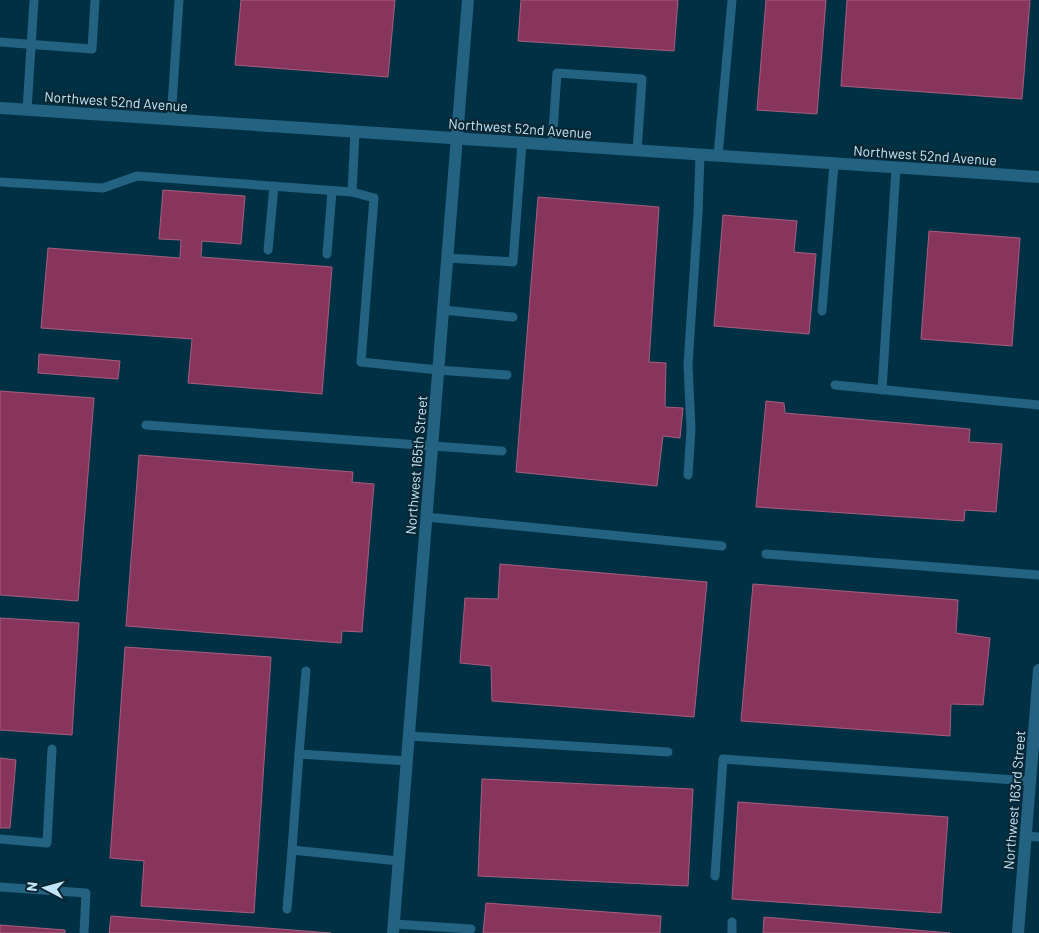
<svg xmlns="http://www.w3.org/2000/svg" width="1039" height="933" viewBox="0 0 1039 933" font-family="Barlow,sans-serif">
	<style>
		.building { fill: #88355d; stroke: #a65f7e }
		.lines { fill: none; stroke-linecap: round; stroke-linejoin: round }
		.service { stroke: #236280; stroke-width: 9 }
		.tertiary { stroke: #236280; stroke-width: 12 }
		.labels { text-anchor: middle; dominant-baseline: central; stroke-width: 4; stroke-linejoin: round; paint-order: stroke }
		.street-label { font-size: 14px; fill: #c0e6fc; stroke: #0b2531 }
	</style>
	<rect width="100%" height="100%" fill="#003044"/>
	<g class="building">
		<polygon points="241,0 395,0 388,77 235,65"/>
		<polygon points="521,0 678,0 674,51 518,41"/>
		<polygon points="766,0 826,0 817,114 757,110"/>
		<polygon points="847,0 1030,0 1022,99 841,86"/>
		<polygon points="163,190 245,196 241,244 202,241 201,257 332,267 322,394 188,383 192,339 41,328 48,248 180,258 181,240 159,239"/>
		<polygon points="538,197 659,207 649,362 666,363 665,407 683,408 680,438 663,436 657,486 516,472"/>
		<polygon points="723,215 797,221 794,252 816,254 809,334 714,326"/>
		<polygon points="929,231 1020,238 1012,346 921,339"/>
		<polygon points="39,354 120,361 118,379 38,373"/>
		<polygon points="0,391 94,398 78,601 0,595"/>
		<polygon points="766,401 784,403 785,413 970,429 969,442 1002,444 996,512 965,510 964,521 756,507"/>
		<polygon points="139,455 353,472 352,482 374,484 362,632 342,631 341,643 126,626"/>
		<polygon points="500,564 707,582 694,717 492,701 491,666 460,663 465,598 498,599"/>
		<polygon points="753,584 958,600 956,633 990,638 983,705 951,704 950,736 741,721"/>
		<polygon points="0,618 79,623 72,735 0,730"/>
		<polygon points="125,647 271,657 254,913 141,906 144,861 110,858"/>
		<polygon points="0,758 16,760 10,828 0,828"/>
		<polygon points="482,779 693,789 688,886 478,876"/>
		<polygon points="738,802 948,817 941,913 732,899"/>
		<polygon points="486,903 661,916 660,933 483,933"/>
		<polygon points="111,916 331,933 109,933"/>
		<polygon points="764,917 950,933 763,933"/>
		<polygon points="0,925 65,930 65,933 0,933"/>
	</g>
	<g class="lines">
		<g class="service">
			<polyline points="0,42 92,49 95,0"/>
			<polyline points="27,110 34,0"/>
			<polyline points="171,120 179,0"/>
			<polyline points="552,145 557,73 642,79 637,151"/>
			<polyline points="718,156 732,0"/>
			<polyline points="0,182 103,188 137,176 352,192 355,132"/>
			<polyline points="352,192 374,198 361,362 438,370 507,375"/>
			<polyline points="268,250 274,186"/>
			<polyline points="327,254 332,191"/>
			<polyline points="447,258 513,262 522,143"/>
			<polyline points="443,310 513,317"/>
			<polyline points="822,311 834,164"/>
			<polyline points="835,385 1039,405"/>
			<polyline points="882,390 896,168"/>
			<polyline points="146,425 502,451"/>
			<polyline points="688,475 691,429 688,365 698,213 700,155"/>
			<polyline points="426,517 722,546"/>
			<polyline points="766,554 1039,575"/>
			<polyline points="409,736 668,752"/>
			<polyline points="299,754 306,671"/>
			<polyline points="1026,836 1039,837"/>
			<polyline points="0,839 47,843 52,749"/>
			<polyline points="399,861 292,850 299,754 407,761"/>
			<polyline points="715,876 723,759 1030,781"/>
			<polyline points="0,887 86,893 84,933"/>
			<polyline points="287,909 292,850"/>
			<polyline points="394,924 471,929"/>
			<polyline points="732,933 732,922"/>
		</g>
		<g class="tertiary">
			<polyline points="0,108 1039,177"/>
			<polyline points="393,933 468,0"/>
			<polyline points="1018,933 1039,670"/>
		</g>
	</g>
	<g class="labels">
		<g class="street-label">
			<text transform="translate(116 101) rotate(4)">Northwest 52nd Avenue</text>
			<text transform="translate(520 128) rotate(4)">Northwest 52nd Avenue</text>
			<text transform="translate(925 155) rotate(4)">Northwest 52nd Avenue</text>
			<text transform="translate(416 465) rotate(-85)">Northwest 165th Street</text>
			<text transform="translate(1014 800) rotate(-85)">Northwest 163rd Street</text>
		</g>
	</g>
	<g transform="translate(45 888) rotate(276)" stroke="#0b2531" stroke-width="4" paint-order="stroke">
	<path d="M0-4L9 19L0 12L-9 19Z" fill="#c0e6fc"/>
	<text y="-8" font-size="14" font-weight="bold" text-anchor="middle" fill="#c0e6fc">N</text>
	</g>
</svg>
